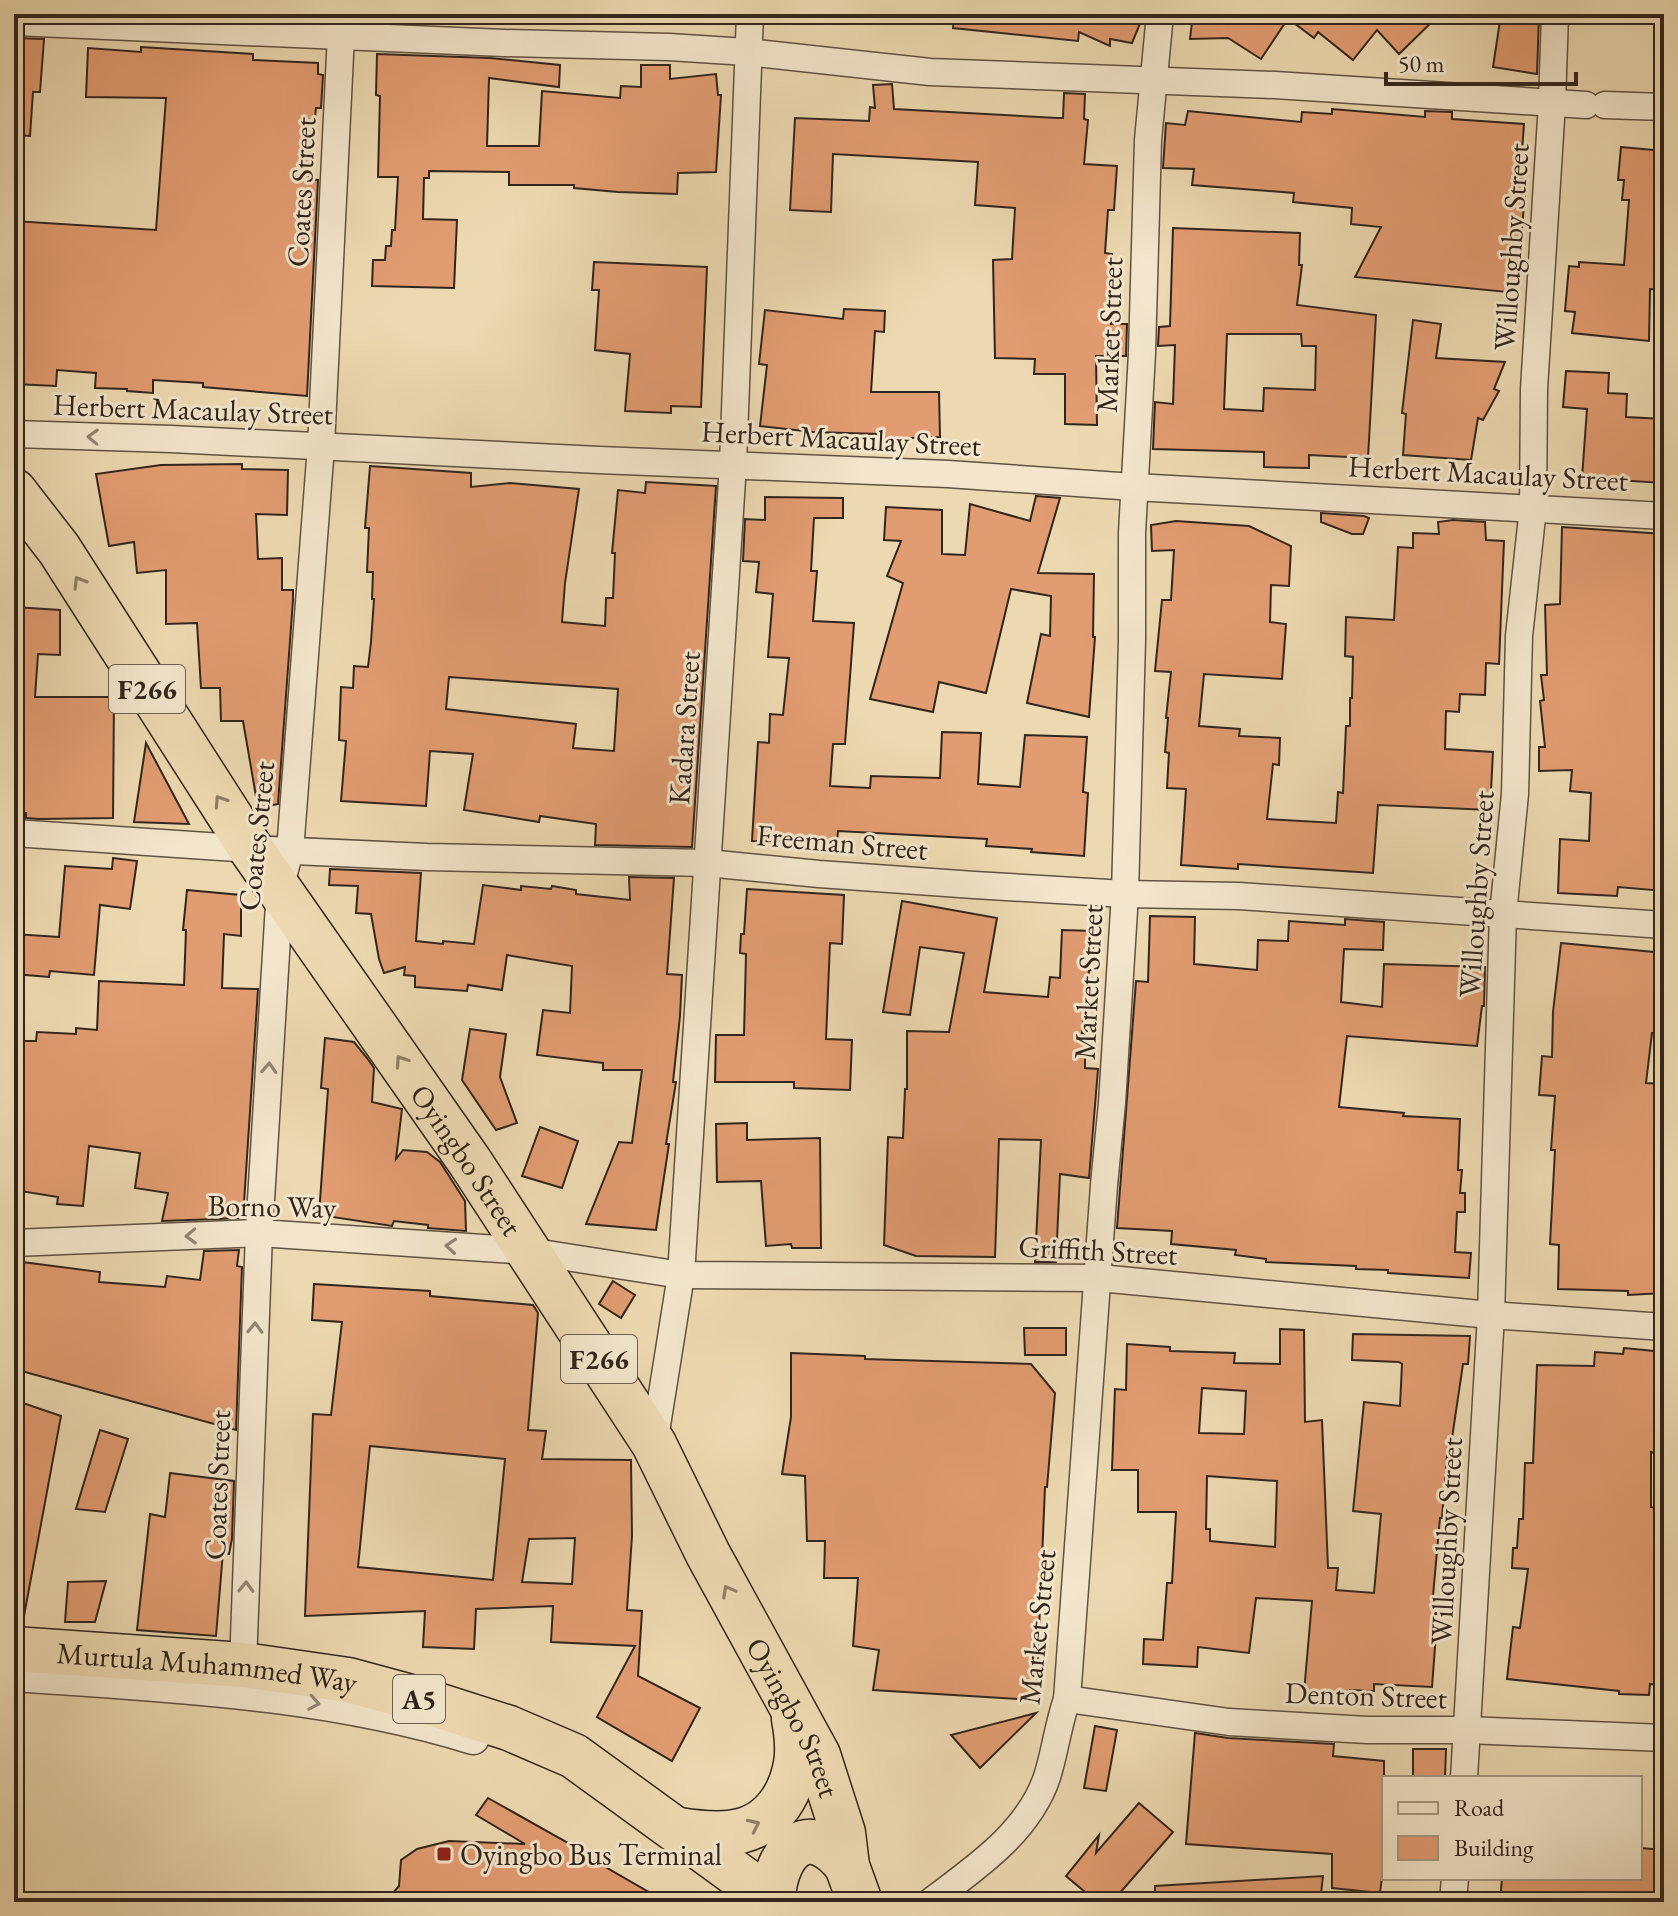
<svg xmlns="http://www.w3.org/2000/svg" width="1678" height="1916" viewBox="0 0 1678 1916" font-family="'EB Garamond',serif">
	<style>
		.building { fill: #e29c71; stroke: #32251d; stroke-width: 2; fill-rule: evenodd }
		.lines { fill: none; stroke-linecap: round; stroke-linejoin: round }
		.minor-casing { stroke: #615242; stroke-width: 29 }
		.tertiary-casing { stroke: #615242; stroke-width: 35 }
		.trunk-casing { stroke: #32251d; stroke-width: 47 }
		.minor { stroke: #f3e6cc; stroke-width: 26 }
		.tertiary { stroke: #f3e6cc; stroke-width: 32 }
		.trunk { stroke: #edd9b1; stroke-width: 44 }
		.oneway { stroke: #928674 }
		.oneway2 { stroke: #907f67 }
		.poi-dot { fill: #8f2418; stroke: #f3e6cc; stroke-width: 3 }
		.labels { text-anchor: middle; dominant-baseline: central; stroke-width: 6; stroke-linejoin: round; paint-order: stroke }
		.shield { fill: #f3e6cc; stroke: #6c5f52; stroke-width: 2 }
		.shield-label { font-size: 28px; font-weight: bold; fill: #32251d }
		.street-label { font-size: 30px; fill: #32251d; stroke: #f3e6cc }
		.poi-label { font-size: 30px; fill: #32251d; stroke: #f3e6cc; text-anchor: start }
	</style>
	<rect width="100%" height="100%" fill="#edd9b1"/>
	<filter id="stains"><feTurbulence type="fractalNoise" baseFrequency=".0025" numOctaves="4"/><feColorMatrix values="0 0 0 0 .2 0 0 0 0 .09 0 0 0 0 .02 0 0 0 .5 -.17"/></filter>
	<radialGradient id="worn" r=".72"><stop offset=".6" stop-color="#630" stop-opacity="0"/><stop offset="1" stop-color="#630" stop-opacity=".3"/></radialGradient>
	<g class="building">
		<polygon points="954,14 1144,14 1132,43 1110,39 1110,46 1079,32 1078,41 953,28"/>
		<polygon points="1193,14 1272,14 1285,23 1261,59 1228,38 1190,39"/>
		<polygon points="1282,14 1440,14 1399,54 1377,30 1353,60 1318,32 1314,38"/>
		<polygon points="1501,14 1539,14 1537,74 1493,67"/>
		<polygon points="14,38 44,39 40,92 33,92 30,136 14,135"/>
		<polygon points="141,47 253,54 253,60 318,63 318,74 323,75 321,108 316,108 309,179 318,180 307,396 203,387 203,383 153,380 153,393 127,391 127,389 95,388 96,373 57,370 56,386 14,384 14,221 156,230 166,98 86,97 88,48 141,52"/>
		<polygon points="377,54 490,58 560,65 559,87 489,78 487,146 539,146 542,91 620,98 621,86 641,87 641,65 670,65 670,79 716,74 718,95 721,95 716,172 678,173 677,194 618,192 574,188 574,185 509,185 509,172 429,171 429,178 424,178 423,219 457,220 454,288 372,286 373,260 385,260 386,246 391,246 392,230 395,230 398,177 378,177 380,96 376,95"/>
		<polygon points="892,84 894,109 1057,118 1063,118 1064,93 1085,94 1084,119 1088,120 1084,164 1117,166 1114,210 1108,210 1105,253 1112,254 1111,324 1127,324 1126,356 1096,356 1097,425 1065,424 1065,374 1034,374 1035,359 995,358 993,260 1012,259 1015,208 975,205 978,162 833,154 831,212 790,210 795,118 869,121 870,107 875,108 873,85"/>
		<polygon points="1332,109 1425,117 1425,111 1452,112 1452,119 1524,124 1520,179 1526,179 1517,293 1355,277 1381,227 1351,224 1352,208 1293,202 1294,193 1192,185 1194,169 1163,168 1166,123 1185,125 1188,111 1301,122 1302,112 1332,114"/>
		<polygon points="1621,147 1664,151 1664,290 1650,289 1649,341 1572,333 1575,312 1565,311 1569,266 1579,267 1579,262 1624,265 1629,200 1622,200 1624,180 1618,180"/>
		<path d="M1173,228L1300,233L1299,265H1302L1297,305L1376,315L1368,458L1309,455V468L1264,467V452L1153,449L1155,402L1173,404L1175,345L1158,346L1159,327L1170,326ZM1227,334H1301L1302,346H1316L1315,390L1264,388L1263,411L1224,409Z"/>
		<polygon points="594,262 707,267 701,407 671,406 671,413 625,411 630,354 595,350 599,290 592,290"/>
		<polygon points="844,309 885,311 884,332 875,331 871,392 939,392 940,437 878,439 878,434 813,432 760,426 767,365 759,364 765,310 843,319"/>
		<polygon points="1413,320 1441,324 1436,358 1505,362 1494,389 1499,391 1483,420 1478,418 1471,460 1403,455 1406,414 1402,413"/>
		<polygon points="1566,371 1609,373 1608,393 1627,394 1626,417 1664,419 1664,483 1582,478 1587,409 1563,407"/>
		<polygon points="242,464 242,469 288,470 287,515 256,514 258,559 282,558 282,590 293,590 293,600 278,804 258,808 243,721 221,721 220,688 201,688 197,623 166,624 166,570 137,573 134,542 109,546 96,474 161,465"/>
		<path d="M370,466L471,473V487L510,483L579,489L565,583L562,622L605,626L606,598H613L615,553H612L618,490L645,493L646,482L716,486L692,847L595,845L596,824L540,816L539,822L464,810L473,754L430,751L426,806L341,801L346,741L339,740L341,687L353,688L354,666L368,667L371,642L374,599H372L373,572H367L369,528H365ZM449,677L618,689L614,751L573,748L576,724L446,709Z"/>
		<polygon points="1036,496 1060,498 1038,573 1094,574 1093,637 1095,637 1089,717 1027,703 1041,634 1050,636 1051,596 1011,589 986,693 939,682 933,712 870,699 903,583 887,576 901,541 884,540 886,507 942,510 942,554 965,555 970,504 1030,521"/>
		<polygon points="765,497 843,498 843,518 814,518 811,571 817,571 813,621 854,623 845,744 833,744 830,786 870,788 871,776 940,778 942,732 981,733 978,784 1020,787 1025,735 1087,737 1083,792 1088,793 1084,856 1031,852 1032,849 986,846 987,839 838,831 837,842 752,841 758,742 769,743 770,714 783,715 789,658 768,657 773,594 756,592 759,562 743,561 745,519 765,520"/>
		<polygon points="1321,513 1364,516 1369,518 1363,534 1352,534 1321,522"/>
		<polygon points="1453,520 1485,522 1486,540 1504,541 1499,664 1486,663 1485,695 1460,694 1459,712 1446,711 1445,749 1493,752 1490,810 1378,805 1373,873 1238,864 1238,869 1181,865 1186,789 1167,788 1169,753 1165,752 1168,718 1166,718 1171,672 1155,671 1162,600 1171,600 1174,550 1152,551 1151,525 1176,521 1249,526 1291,546 1289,586 1271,585 1270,622 1286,624 1282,679 1204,674 1199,726 1240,729 1239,736 1280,738 1279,765 1273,764 1267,819 1336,823 1338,792 1343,793 1346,726 1350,726 1350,698 1352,698 1353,657 1345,656 1346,617 1394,620 1398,547 1413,548 1413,533 1439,534 1438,522"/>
		<polygon points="1562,527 1664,534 1664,891 1618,887 1617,896 1558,893 1560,839 1589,841 1591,793 1570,791 1572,770 1539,771 1539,747 1545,747 1540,701 1544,700 1541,675 1547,675 1545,605 1560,604"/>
		<polygon points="14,607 60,610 60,655 38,654 35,697 114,697 113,818 39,819 26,818 26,813 14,813"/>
		<polygon points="146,743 189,824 134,822"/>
		<polygon points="113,858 137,861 130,909 100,905 94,975 50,971 49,977 14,974 14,934 59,937 65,866 112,869"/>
		<polygon points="330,869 421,873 416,941 443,944 443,941 474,944 483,885 521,890 521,886 551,889 552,886 576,890 576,894 630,900 629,877 674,878 667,974 682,975 680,1016 673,1082 676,1082 666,1144 669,1144 656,1230 586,1224 619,1142 632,1143 642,1070 603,1070 603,1063 537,1055 543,1010 570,1013 572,966 507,955 502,990 468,985 467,991 415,987 415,976 404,975 405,967 384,973 379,959 371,914 356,913 358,886 329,885"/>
		<polygon points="747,889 844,895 842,944 830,943 826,1039 852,1040 850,1090 794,1088 794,1082 715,1082 716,1035 744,1035 746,954 740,953 741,934 744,934"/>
		<polygon points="187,890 241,895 241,936 224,934 222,988 258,989 243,1218 162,1221 168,1193 135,1188 140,1153 89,1146 83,1206 57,1204 58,1197 14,1190 14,1041 36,1041 37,1032 76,1034 76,1028 97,1030 99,981 184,985 186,930 183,930"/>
		<polygon points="902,901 997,918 984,992 1048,997 1050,977 1060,978 1062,930 1094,931 1092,970 1089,970 1082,1033 1085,1033 1085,1068 1098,1069 1089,1178 1060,1174 1056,1262 1035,1262 1041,1140 999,1139 995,1257 916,1256 884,1245 888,1137 903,1138 905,1089 907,1089 907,1031 949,1032 964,953 920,947 910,1015 883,1012"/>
		<polygon points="1150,916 1195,917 1194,964 1257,970 1258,940 1288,941 1289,921 1345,925 1345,919 1384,922 1383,950 1344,949 1341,1002 1382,1007 1384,964 1485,967 1484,1006 1482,1006 1477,1046 1347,1036 1339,1107 1404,1113 1403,1116 1460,1119 1458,1170 1462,1170 1460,1193 1465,1193 1465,1212 1457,1212 1455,1252 1471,1253 1469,1278 1388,1273 1388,1270 1356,1269 1356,1266 1266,1262 1266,1259 1235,1255 1236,1250 1171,1244 1172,1231 1117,1228 1136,981 1148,982"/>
		<polygon points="1561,943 1664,953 1664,1002 1661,1001 1658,1033 1652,1033 1646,1083 1664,1084 1664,1293 1628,1295 1628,1291 1558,1289 1559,1245 1550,1244 1555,1150 1551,1150 1555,1096 1539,1095 1542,1056 1552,1057 1553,1012"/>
		<polygon points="470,1029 506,1034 500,1077 517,1123 496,1130 462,1080"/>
		<polygon points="325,1038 354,1042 367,1058 374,1068 372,1102 402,1109 396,1159 403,1150 427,1152 440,1162 465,1201 466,1231 428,1228 428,1225 394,1221 392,1226 319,1215 328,1089 321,1088"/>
		<polygon points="747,1123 747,1140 820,1138 821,1248 792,1248 791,1244 766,1246 761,1181 717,1182 716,1124"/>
		<polygon points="540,1127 578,1141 562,1188 522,1176"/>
		<polygon points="239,1250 237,1266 242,1267 236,1430 14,1369 14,1261 100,1272 99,1282 165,1287 167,1276 200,1280 204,1251"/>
		<polygon points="613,1281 635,1295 621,1318 599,1304"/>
		<path d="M314,1284L430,1291V1296L533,1305L538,1313L528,1430L546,1431L542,1459L631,1460L632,1536L627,1610L642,1611L638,1676L700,1708L672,1761L597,1717L635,1646L551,1642L553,1606L476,1609L474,1649L423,1647L425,1611L305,1616L313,1414L331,1415L342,1322L312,1320ZM370,1446L505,1459L493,1580L358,1567ZM575,1538L572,1584L522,1582L529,1539Z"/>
		<polygon points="1024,1328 1066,1328 1066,1355 1025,1355"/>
		<path d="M1280,1329L1304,1330L1305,1422L1322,1420L1328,1568H1338L1336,1590L1374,1593L1381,1514L1353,1511L1364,1402L1400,1406L1402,1364L1399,1362L1352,1360L1353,1334L1470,1336L1468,1364H1463L1451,1445H1448L1442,1518H1440L1432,1607H1438L1432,1687L1374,1684V1691L1350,1690V1695L1304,1692L1312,1601L1256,1598L1249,1653L1198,1647L1197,1667L1143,1664L1144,1639L1163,1640L1167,1583H1172L1176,1512H1138V1470H1112L1115,1389L1126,1390L1127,1344L1170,1347V1351L1235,1353L1234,1363L1280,1364ZM1202,1388L1246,1391L1244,1434L1199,1433ZM1207,1476L1277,1481L1275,1547L1210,1541V1529H1206Z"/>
		<polygon points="1624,1348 1664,1352 1664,1419 1656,1419 1654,1453 1651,1452 1651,1507 1664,1508 1664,1686 1650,1684 1649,1695 1619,1694 1619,1691 1507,1679 1513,1627 1520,1628 1528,1569 1512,1568 1513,1548 1517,1548 1519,1519 1523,1519 1525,1463 1533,1463 1537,1365 1594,1366 1595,1352 1623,1354"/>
		<polygon points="791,1353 865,1356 865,1359 1031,1364 1055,1393 1047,1487 1045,1487 1036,1700 873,1690 879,1650 853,1646 858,1578 824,1578 825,1541 807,1541 805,1476 782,1474 791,1417"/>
		<polygon points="14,1400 61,1416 24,1616 14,1615"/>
		<polygon points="100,1430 128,1439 105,1512 76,1509"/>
		<polygon points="170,1473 234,1481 232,1539 229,1554 223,1552 216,1636 137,1630 150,1514 165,1517"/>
		<polygon points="106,1581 95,1622 65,1622 68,1582"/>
		<polygon points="1036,1713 980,1768 951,1735"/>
		<polygon points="1095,1726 1117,1730 1106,1791 1084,1788"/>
		<polygon points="1195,1733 1228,1738 1334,1744 1333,1756 1384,1761 1384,1861 1380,1893 1332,1888 1332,1854 1186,1844"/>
		<polygon points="1413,1749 1446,1749 1445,1778 1413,1778"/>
		<polygon points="488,1798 591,1856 590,1858 666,1902 385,1902 399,1886 401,1860 417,1849 449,1841 525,1844 476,1815"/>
		<polygon points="1139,1803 1173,1832 1112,1902 1097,1902 1066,1876 1099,1835 1096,1853"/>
		<polygon points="1640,1848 1664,1850 1664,1902 1500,1902 1502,1878 1640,1878"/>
		<polygon points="1323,1876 1320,1902 1155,1902 1155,1886"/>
	</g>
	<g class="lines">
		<defs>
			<g id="minor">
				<polyline points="14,22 504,43 669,47 747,52 930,72 1275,85 1586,105"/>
				<polyline points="1605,105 1664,107"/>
				<polyline points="14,434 171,439 599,460 948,474 1134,487 1664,516"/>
				<polyline points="14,833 251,849 427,857 707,863 819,874 974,885 1125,894 1239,896 1664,925"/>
				<polyline points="14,1243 259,1233 528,1251 681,1275 1099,1278 1491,1315 1664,1327"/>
				<polyline points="654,1444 681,1275 733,464 750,14"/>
				<polyline points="243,1665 259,1233 280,888 290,851 321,446 342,14"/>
				<polyline points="1067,1699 1229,1722 1367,1730 1467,1730 1664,1738"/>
				<polyline points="1464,1778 1491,1315 1503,914 1515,794 1519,636 1533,508 1534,389 1552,103 1555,14"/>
				<path d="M930,1902C975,1868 1028,1833 1047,1777C1055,1752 1058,1725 1067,1699L1104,1185L1112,1103L1125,894L1132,640V533L1142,353L1148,140L1160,14"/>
				<polyline points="1453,1902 1455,1878"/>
			</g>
			<path id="tertiary" d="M14,1675C168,1686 324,1692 473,1738"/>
			<g id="trunk">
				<path id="s1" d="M14,491L59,549L251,849L470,1162L654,1444L708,1554L818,1755L843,1833L847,1866L860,1902"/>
				<path id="s2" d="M14,1649L243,1665L348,1680L418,1699L509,1728L574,1756L775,1902"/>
				<path d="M679,1830C723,1837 764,1838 787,1792C799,1767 799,1746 794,1719"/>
				<path d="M773,1898C776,1848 810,1818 847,1866"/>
			</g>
		</defs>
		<use href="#minor" class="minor-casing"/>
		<use href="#tertiary" class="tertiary-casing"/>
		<use href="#trunk" class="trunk-casing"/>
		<use href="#minor" class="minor"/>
		<use href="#tertiary" class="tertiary"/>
		<use href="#trunk" class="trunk"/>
	</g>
	<defs><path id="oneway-chevron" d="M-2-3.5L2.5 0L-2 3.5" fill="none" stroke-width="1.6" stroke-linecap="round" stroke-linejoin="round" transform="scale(2)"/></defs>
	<g class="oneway">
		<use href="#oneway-chevron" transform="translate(93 437) rotate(-178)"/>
		<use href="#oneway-chevron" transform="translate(269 1068) rotate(-87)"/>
		<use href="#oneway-chevron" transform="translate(191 1236) rotate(178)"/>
		<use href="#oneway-chevron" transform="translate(451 1246) rotate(-176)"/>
		<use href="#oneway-chevron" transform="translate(255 1328) rotate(-88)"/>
		<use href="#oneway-chevron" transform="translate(246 1587) rotate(-88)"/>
		<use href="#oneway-chevron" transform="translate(314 1703) rotate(10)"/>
	</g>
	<g class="oneway2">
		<use href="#oneway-chevron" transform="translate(79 582) rotate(-121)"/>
		<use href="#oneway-chevron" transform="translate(220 801) rotate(-123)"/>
		<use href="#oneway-chevron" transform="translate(401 1061) rotate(-124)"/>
		<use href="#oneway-chevron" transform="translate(728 1591) rotate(-119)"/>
		<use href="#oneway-chevron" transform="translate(754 1825) rotate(-25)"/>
	</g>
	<rect class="poi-dot" x="436" y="1846" width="16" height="16" rx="4"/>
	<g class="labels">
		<g class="shield">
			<rect x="109" y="665" width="76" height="48" rx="6"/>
			<rect x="561" y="1335" width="76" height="48" rx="6"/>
			<rect x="393" y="1675" width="52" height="48" rx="6"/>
		</g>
		<g class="shield-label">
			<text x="147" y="689">F266</text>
			<text x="599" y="1359">F266</text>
			<text x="419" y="1699">A5</text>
		</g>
		<g class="street-label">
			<text transform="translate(301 192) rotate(-87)">Coates Street</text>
			<text transform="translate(1511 247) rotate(-86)">Willoughby Street</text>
			<text transform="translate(1109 335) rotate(-88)">Market Street</text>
			<text transform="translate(193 409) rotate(2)">Herbert Macaulay Street</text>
			<text transform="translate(841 438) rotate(3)">Herbert Macaulay Street</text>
			<text transform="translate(1488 473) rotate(3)">Herbert Macaulay Street</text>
			<text transform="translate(684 728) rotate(-86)">Kadara Street</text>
			<text transform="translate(256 836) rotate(-84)">Coates Street</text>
			<text transform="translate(842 842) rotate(5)">Freeman Street</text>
			<text transform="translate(1476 894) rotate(-86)">Willoughby Street</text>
			<text transform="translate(1088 982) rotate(-87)">Market Street</text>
			<text stroke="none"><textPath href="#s1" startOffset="808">Oyingbo Street</textPath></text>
			<text transform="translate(272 1206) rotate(1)">Borno Way</text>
			<text transform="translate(1098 1250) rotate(3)">Griffith Street</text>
			<text transform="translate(217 1485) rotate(-88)">Coates Street</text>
			<text transform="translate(1446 1541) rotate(-87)">Willoughby Street</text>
			<text transform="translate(1037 1627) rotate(-84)">Market Street</text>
			<text stroke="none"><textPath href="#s2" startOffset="194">Murtula Muhammed Way</textPath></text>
			<text transform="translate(1366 1695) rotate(2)">Denton Street</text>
			<text stroke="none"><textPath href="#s1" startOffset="1456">Oyingbo Street</textPath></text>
		</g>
		<g class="poi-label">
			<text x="460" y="1854">Oyingbo Bus Terminal</text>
		</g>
	</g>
	<rect width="1678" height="1916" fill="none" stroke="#edd9b1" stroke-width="48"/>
	<rect x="16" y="16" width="1646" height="1884" fill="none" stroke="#32251d" stroke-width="4"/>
	<rect x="24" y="24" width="1630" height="1868" fill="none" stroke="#32251d" stroke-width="2"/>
	<rect x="1382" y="1776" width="260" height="104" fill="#f3e6cc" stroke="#a69986" stroke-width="2"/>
	<rect x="1398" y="1802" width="40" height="12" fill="#f3e6cc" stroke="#a69986" stroke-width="2"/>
	<text x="1454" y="1816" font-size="24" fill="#32251d">Road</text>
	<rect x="1398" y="1836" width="40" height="24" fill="#e29c71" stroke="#a69986" stroke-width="2"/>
	<text x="1454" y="1856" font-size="24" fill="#32251d">Building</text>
	<path d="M1386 72v12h190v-12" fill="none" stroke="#32251d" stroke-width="4"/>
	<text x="1398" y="72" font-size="24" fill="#32251d" stroke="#f3e6cc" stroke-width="6" paint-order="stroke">50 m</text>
	<rect width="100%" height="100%" filter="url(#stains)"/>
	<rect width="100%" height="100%" fill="url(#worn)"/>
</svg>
